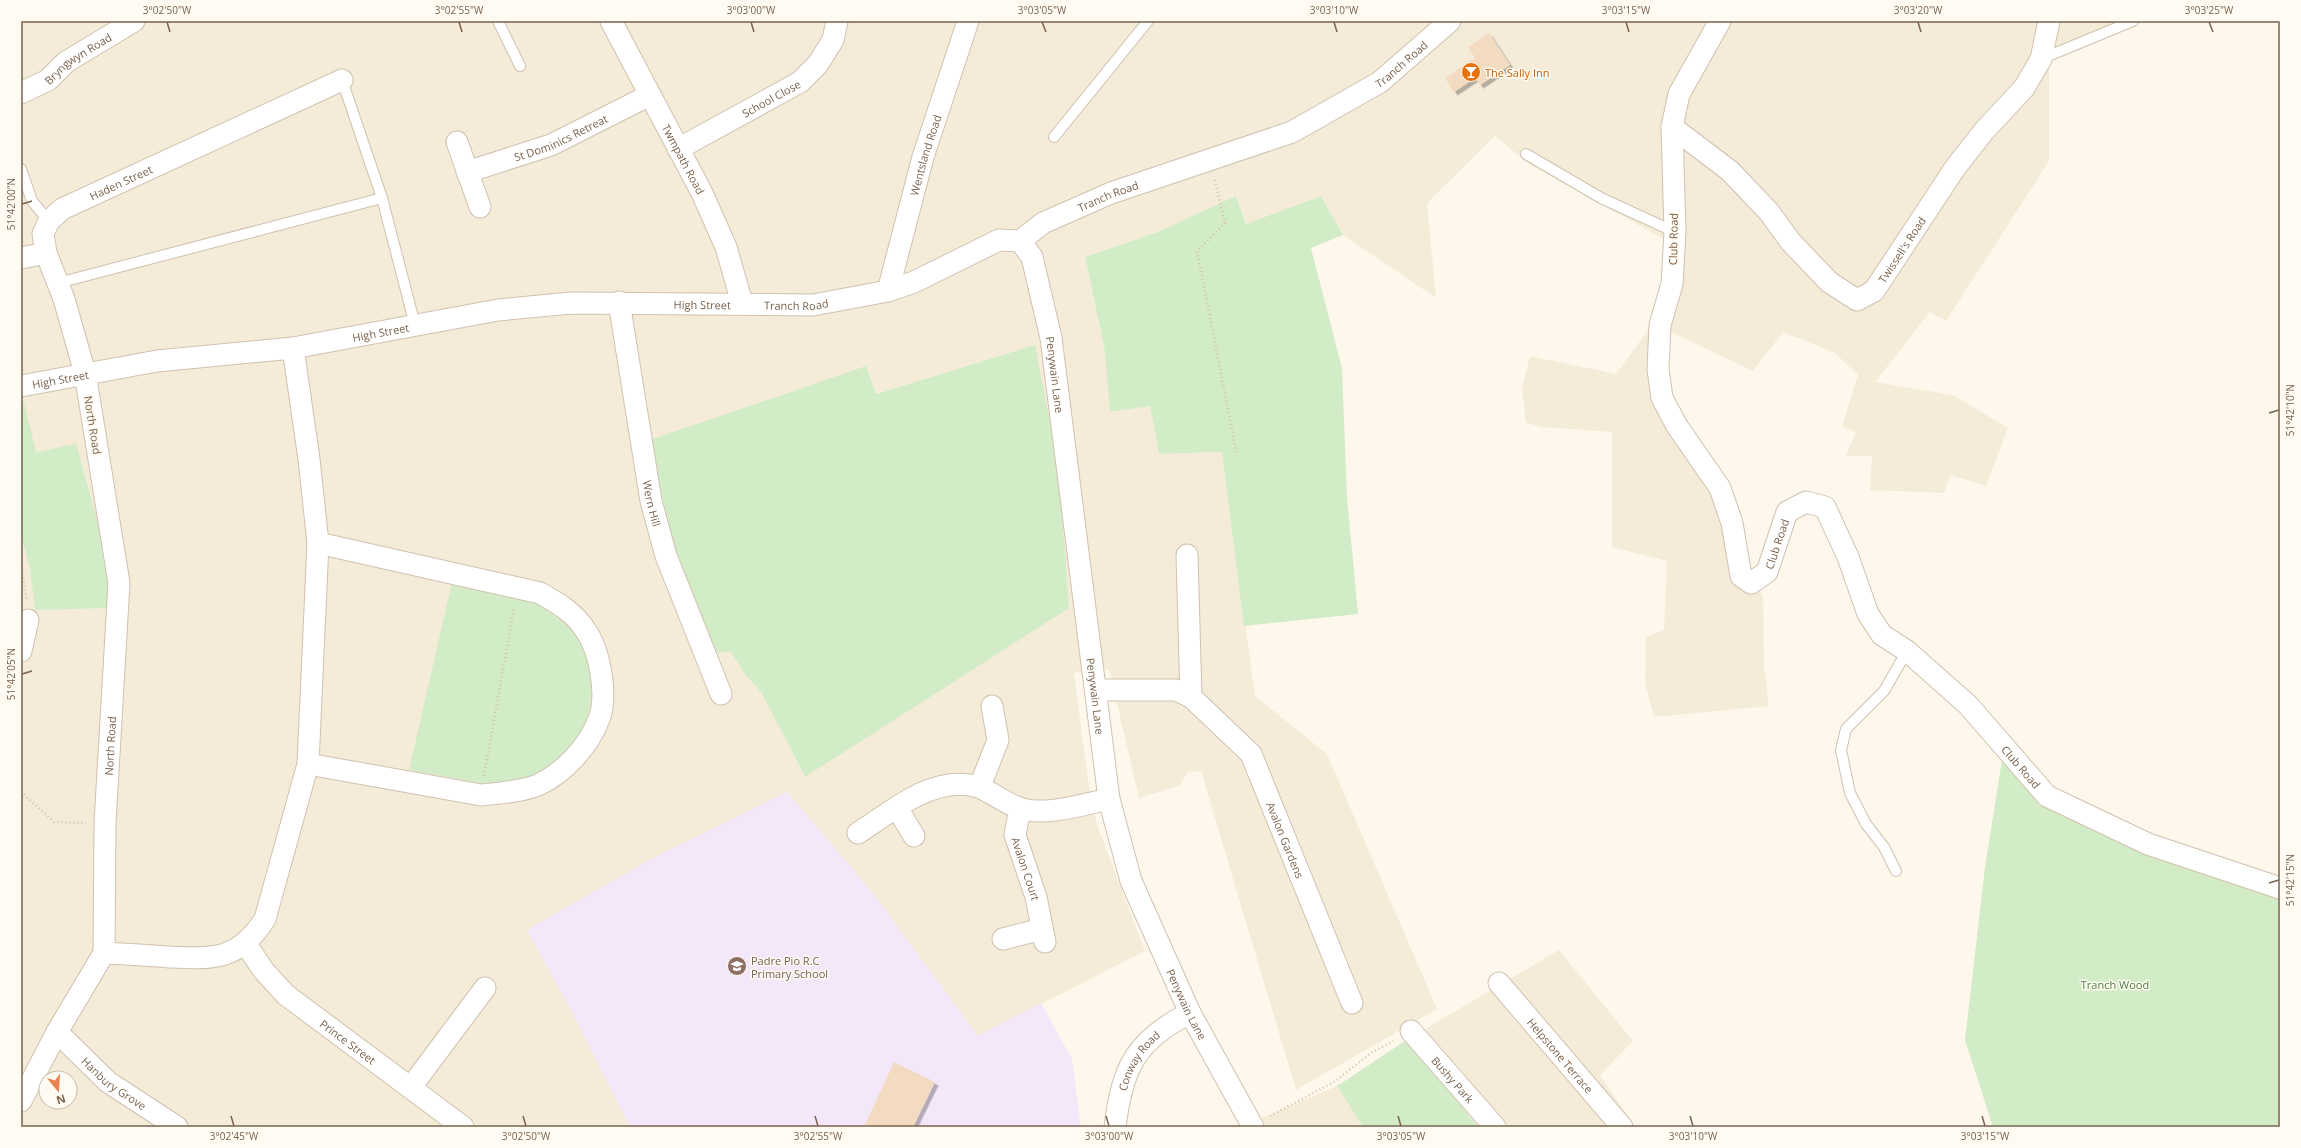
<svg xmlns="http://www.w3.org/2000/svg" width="2301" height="1148" viewBox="0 0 2301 1148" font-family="'Open Sans',sans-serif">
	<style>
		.residential { fill: #f5ebd9; fill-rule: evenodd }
		.education { fill: #f5e7fa }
		.green { fill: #d3ecc8 }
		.building { fill: #f3dbc2; filter: url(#shadow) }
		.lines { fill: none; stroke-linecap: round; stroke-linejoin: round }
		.lane-casing { stroke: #d1c1af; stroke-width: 12 }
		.street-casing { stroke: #d1c1af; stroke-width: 23 }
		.path { stroke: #d9bfa4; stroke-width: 2.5; stroke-dasharray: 1 3; stroke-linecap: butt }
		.lane { stroke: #fff; stroke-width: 10 }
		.street { stroke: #fff; stroke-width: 21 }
		.ticks { fill: none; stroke: #7a624c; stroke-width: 1.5 }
		.labels { text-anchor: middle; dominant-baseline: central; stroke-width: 3; stroke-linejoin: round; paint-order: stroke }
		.street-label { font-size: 11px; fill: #7a624c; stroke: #fffbf2 }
		.food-label { font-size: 11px; fill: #c56008; stroke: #fffbf2; text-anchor: start }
		.education-label { font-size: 11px; fill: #785e54; stroke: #fffbf2; text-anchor: start }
		.park-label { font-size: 11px; fill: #4e8043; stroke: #fffbf2 }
		.neatline { fill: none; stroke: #7a624c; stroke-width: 1.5 }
		.ticks-label { font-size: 10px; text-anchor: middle; fill: #7a624c }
	</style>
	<defs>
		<filter id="shadow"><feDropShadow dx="3.5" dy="3.5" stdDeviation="0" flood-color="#0004"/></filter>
	</defs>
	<rect width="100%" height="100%" fill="#fdf8eb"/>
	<g class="residential">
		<path d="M21,21H2146L2049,62V161L1946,321L1930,312L1875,382L1953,395L2008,428L1986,486L1950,475L1944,493L1870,490L1872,456H1846L1856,432L1842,426L1858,375L1835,353L1783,332L1753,371L1667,330L1666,387L1748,568L1763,597L1764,666L1769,706L1654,717L1645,683L1646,637L1664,630L1667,561L1612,547V432L1543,427L1526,423L1522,388L1530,356L1616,374L1646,333L1666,284L1667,241L1529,164L1495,136L1427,203L1436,298L1343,235L1321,196L1246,224L1237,197L1160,231L1085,257L1104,346L1110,412L1150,406L1159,454L1222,452L1255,696L1327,754L1437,1009L1296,1090L1201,771L1188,772L1180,785L1139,798L1109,669L1074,673L1089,787L1097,825L1145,951L978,1036L871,891L787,792L527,930L571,1010L630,1127H21ZM1035,345L804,776L761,692L746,676L731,652L866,366L876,394ZM46,1078H70V1102H46Z"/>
		<polygon points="1559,950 1633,1041 1600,1075 1635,1127 1478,1127 1408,1039"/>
		<polygon points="1337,1086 1363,1127 1241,1127"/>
	</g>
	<polygon class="education" points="787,792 871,891 978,1036 1041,1003 1072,1059 1081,1127 630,1127 571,1010 527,930 655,857"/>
	<g class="green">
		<polygon points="1236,196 1246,224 1321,196 1343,235 1311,248 1342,368 1347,497 1358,614 1244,626 1222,452 1159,454 1150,406 1110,412 1104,346 1085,257 1160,231"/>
		<polygon points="1035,345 1059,468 1069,608 805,777 761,692 746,676 731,652 713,653 676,558 650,440 866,366 876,394"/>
		<polygon points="24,402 36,452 76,444 113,577 108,608 35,610 30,569 21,535 21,403"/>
		<polygon points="452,582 537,602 576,632 588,662 593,688 587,722 573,748 557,766 510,785 481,783 409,770"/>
		<polygon points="2004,747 2047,796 2280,888 2280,1127 1993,1127 1965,1040 1985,867"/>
		<polygon points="1408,1039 1478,1127 1363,1127 1337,1086"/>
	</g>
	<g class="building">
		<polygon points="1489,33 1510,65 1480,85 1475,78 1454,92 1445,78 1475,58 1468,47"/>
		<polygon points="894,1062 935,1082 913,1127 864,1127"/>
	</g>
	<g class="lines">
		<defs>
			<g id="lane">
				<polyline points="498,21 520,66"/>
				<polyline points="2041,59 2133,21"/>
				<polyline points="342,80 382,198 415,325"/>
				<polyline points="1054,137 1148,21"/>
				<polyline points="1526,154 1601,198 1675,232"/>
				<polyline points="21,169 32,201 49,221"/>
				<polyline points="58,283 382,198"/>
				<polyline points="1896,871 1884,847 1866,824 1850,793 1841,750 1846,729 1884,691 1907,651"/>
			</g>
			<g id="street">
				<path id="s1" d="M611,21L702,193L726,247L742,303"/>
				<path id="s2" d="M1720,21L1679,94L1672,127L1675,232L1672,284L1660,325L1658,369L1662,398L1677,426L1720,488L1732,523L1741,576L1751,583L1767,572L1787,512L1806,502L1825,507L1848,557L1868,614L1882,635L1907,651L1968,705L2047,796L2148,844L2280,888"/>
				<path id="s3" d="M21,93L48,80L66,62L134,21"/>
				<path id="s4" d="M1672,127L1730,171L1769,212L1790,241L1829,282L1857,300L1874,291L1955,168L1984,131L2024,88L2041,59L2049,21"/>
				<polyline points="457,142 480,207"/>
				<path id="s5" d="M678,149L800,82L818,64L833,40L837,21"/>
				<path id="s6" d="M467,172L551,145L650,95"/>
				<path id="s7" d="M1020,241L1032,257L1051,338L1109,799L1131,881L1190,1013L1253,1127"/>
				<polyline points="21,258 46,253"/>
				<path id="s8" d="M888,291L923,157L968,21"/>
				<path id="s9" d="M619,302L651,501L666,556L721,694"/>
				<path id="s10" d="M21,386L157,361L293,348L498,310L571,303L813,305L888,291L914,282L999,240L1020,241L1043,223L1111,193L1292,132L1380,82L1450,21"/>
				<polyline points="1187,555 1191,697"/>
				<polyline points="21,651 28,620"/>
				<path id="s11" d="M1096,690H1176L1191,697L1251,754L1352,1003"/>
				<path d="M308,764L481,795C500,793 520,792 538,785C564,773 589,746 599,719C608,696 600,651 586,631C575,613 558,603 540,593L318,543"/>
				<polyline points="980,786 998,740 992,706"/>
				<polyline points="897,808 914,836"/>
				<path id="s12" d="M1020,808L1015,835L1036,897L1045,942"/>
				<path d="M858,833C885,816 915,790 949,785C983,780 992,798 1019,808C1045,817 1084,804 1109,799"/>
				<polyline points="1003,939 1042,929"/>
				<path id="s13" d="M245,943L264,971L286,995L463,1127"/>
				<path d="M104,953C125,954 147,955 169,957C213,959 238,961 265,919L308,764L318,543L309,459L293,348"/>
				<path id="s14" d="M1499,983L1622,1127"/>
				<path id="s15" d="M1411,1031L1495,1127"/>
				<path id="s16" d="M57,1032L108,1082L177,1127"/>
				<polyline points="411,1087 485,988"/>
				<path id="s17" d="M21,1101L57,1032L104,953L105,823L119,583L85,373L64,299L46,253L43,234L49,221L62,209L342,80"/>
				<path id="s18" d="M1115,1127C1122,1069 1135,1040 1190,1013"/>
			</g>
		</defs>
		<use href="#lane" class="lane-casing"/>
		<use href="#street" class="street-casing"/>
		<g class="path">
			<polyline points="1215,180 1225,223 1197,251 1237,455"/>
			<polyline points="21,566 27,601"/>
			<polyline points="484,776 514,607"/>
			<polyline points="21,792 54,822 86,823"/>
			<polyline points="1270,1116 1334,1082 1371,1053 1393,1041"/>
		</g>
		<use href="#lane" class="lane"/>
		<use href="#street" class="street"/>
	</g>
	<path class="ticks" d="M167,22L170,32M459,22L462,32M751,22L754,32M1042,22L1046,32M1334,22L1337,32M1626,22L1629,32M1918,22L1921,32M2209,22L2213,32M22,204L32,201M2269,413L2279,410M22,674L32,671M2269,883L2279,880M231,1116L234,1126M523,1116L526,1126M815,1116L818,1126M1106,1116L1109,1126M1398,1116L1401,1126M1690,1116L1693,1126M1982,1116L1985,1126"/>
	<defs>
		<symbol id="bar-disc" viewBox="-11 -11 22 22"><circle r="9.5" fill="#e8710a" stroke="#fffbf2"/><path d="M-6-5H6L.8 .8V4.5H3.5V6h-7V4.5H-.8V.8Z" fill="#fff"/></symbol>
		<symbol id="school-disc" viewBox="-11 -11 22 22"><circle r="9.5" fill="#8d6e63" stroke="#fffbf2"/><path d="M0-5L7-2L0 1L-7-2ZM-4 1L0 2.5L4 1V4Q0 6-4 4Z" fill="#fff"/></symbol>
	</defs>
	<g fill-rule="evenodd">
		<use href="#bar-disc" x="1460" y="61" width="22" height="22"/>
		<use href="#school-disc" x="726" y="955" width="22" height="22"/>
	</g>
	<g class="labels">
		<g class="street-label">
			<text stroke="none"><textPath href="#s3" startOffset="67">Bryngwyn Road</textPath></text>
			<text stroke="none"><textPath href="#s10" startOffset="1442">Tranch Road</textPath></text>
			<text stroke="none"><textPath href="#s5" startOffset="106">School Close</textPath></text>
			<text stroke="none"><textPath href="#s6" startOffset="100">St Dominics Retreat</textPath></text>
			<text stroke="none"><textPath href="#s8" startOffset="141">Wentsland Road</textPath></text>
			<text stroke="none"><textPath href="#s1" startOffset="156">Twmpath Road</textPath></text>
			<text stroke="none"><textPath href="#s17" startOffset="995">Haden Street</textPath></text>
			<text stroke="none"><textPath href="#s10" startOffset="1118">Tranch Road</textPath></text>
			<text transform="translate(1673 239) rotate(-89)">Club Road</text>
			<text stroke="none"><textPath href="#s4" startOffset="324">Twissell's Road</textPath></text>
			<text stroke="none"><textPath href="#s10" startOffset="782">Tranch Road</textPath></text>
			<text stroke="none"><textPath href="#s10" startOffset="688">High Street</textPath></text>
			<text stroke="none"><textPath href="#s10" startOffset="364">High Street</textPath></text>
			<text stroke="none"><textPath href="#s7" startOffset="140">Penywain Lane</textPath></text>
			<text stroke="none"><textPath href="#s10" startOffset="40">High Street</textPath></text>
			<text transform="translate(93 425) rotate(81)">North Road</text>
			<text stroke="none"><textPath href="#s9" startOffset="204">Wern Hill</textPath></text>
			<text stroke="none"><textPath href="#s2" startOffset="650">Club Road</textPath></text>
			<text stroke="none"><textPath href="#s7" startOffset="464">Penywain Lane</textPath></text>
			<text stroke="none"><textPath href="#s17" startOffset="377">North Road</textPath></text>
			<text stroke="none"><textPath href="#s2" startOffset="1058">Club Road</textPath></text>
			<text stroke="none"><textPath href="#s11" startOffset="272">Avalon Gardens</textPath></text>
			<text stroke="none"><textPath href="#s12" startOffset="63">Avalon Court</textPath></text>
			<text stroke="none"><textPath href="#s7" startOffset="788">Penywain Lane</textPath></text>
			<text stroke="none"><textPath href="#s13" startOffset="144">Prince Street</textPath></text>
			<text stroke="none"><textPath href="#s14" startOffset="95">Helpstone Terrace</textPath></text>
			<text stroke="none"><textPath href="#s18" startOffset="72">Conway Road</textPath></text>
			<text stroke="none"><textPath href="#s15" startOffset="64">Bushy Park</textPath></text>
			<text stroke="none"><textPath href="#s16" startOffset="77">Hanbury Grove</textPath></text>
		</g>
		<g class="food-label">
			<text x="1485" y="72">The Sally Inn</text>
		</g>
		<g class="education-label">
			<text x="751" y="960">Padre Pio R.C<tspan x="751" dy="13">Primary School</tspan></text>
		</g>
		<g class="park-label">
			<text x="2115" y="984">Tranch Wood</text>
		</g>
	</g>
	<rect width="2301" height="1148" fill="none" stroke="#fffbf2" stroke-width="44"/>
	<g transform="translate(58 1090) rotate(162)"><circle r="19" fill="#fffbf2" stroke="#cabeb0"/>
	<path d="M0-3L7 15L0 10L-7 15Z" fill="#e8824f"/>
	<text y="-6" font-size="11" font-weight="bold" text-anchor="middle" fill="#7a624c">N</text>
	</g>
	<rect x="22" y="22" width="2257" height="1104" class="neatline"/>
	<g class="ticks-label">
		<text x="167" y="14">3°02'50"W</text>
		<text x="459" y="14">3°02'55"W</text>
		<text x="751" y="14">3°03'00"W</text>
		<text x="1042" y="14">3°03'05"W</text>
		<text x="1334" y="14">3°03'10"W</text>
		<text x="1626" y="14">3°03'15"W</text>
		<text x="1918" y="14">3°03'20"W</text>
		<text x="2209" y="14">3°03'25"W</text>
		<text transform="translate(11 204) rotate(-90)" y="4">51°42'00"N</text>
		<text transform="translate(2290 410) rotate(-90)" y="4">51°42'10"N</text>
		<text transform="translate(11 674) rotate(-90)" y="4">51°42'05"N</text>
		<text transform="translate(2290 880) rotate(-90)" y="4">51°42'15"N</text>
		<text x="234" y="1140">3°02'45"W</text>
		<text x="526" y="1140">3°02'50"W</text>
		<text x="818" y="1140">3°02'55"W</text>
		<text x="1109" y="1140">3°03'00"W</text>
		<text x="1401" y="1140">3°03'05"W</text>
		<text x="1693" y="1140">3°03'10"W</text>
		<text x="1985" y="1140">3°03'15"W</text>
	</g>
</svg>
